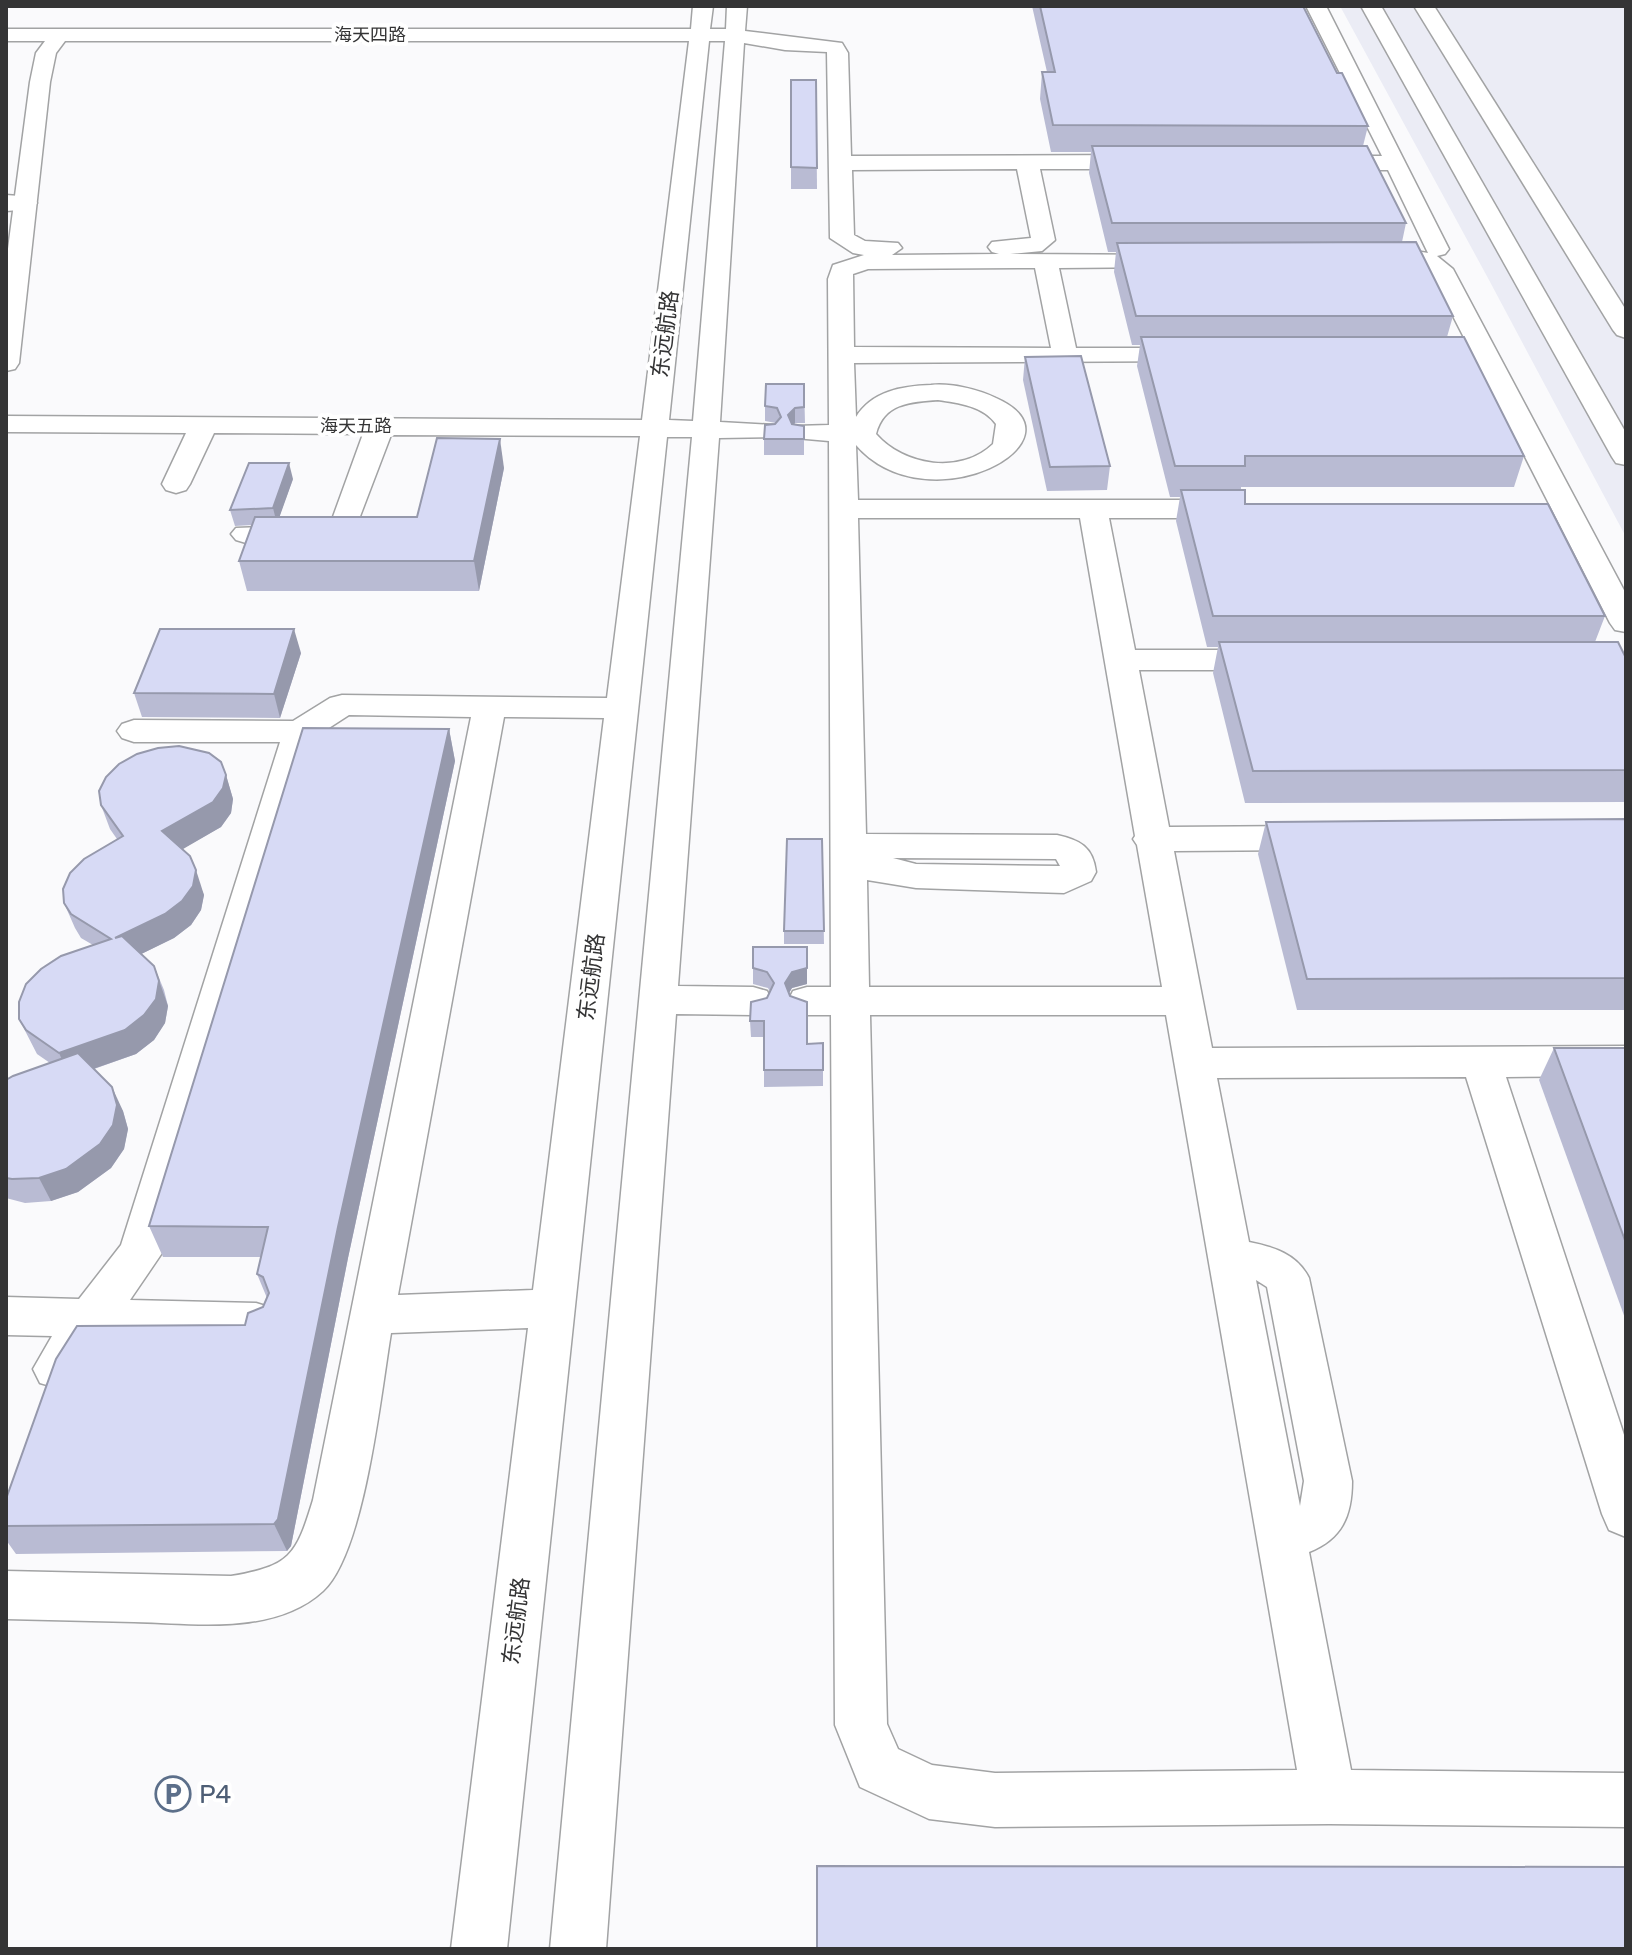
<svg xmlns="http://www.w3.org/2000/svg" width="1632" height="1955" viewBox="0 0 1632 1955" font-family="Rubik,'Noto Sans SC',sans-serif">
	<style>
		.built { fill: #ebecf5 }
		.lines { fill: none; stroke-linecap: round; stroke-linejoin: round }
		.minor-casing { stroke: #a2a3a4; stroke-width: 3 }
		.highway-casing { stroke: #a2a3a4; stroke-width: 3 }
		.minor { fill: #fff; fill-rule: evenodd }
		.highway { fill: #fff; fill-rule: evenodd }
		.wall { fill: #b9bbd3 }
		.shaded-wall { fill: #9699ac }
		.building { fill: #d7daf5; stroke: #9699ac; stroke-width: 2 }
		.labels { text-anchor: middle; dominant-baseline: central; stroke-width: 8; stroke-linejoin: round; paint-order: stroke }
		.far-street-label { font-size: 18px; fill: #343435; stroke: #fff }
		.street-label { font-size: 22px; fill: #343435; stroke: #fff }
		.near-service-label { font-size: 26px; fill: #4e5e75; stroke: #fff; text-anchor: start }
	</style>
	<rect width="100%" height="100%" fill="#fafafc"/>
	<polygon class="built" points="1340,6 1626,6 1626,537 1489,280"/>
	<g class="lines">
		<defs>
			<g id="minor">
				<path d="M693,6H713L710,29H726L727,6H747L745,31L842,43L848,53L851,156L1140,155L1151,162L1140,169H1040L1055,240L1042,251L1010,254L1175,255L1179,260L1175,265L1167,267L1059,268L1076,348H1190L1199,351L1203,356L1199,361L854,363L856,417C872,391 902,386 931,385C951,383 977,389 996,398C1092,440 928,528 856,445L858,500H1229L1239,503L1243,509L1239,515L1229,518H1109L1135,650H1266L1277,653L1282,660L1277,667L1266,670H1139L1169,827L1312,826L1324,830L1330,838L1324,846L1312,850L1174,851L1212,1048L1626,1046V1076L1506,1077L1626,1441V1537L1609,1530L1602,1514L1466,1077L1217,1078L1249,1242C1274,1247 1297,1254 1309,1278L1352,1481C1352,1516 1342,1539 1309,1552L1351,1770L1626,1773V1827L1329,1824L995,1827L929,1819L860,1787L835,1725L831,1015H807L793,1011L788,1001L793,991L807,987H831L829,441L795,438L791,432L795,426L829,425L828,279L833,265L864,255L853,253L830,238L827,52L785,50L744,43L720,422L775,425L779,431L775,437L719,438L678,986L753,987L767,991L772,1001L767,1011L753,1015L676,1014L606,1949H550L692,437H667L507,1949H451L528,1328L391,1333C381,1392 365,1552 323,1591C274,1636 194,1623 134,1622C92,1621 49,1620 6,1619V1571L231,1576C290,1566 296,1556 313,1500L471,717L349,715L315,737L162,1253L130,1300L256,1303L272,1308L278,1322L272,1336L256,1341L102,1337C84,1364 76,1396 40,1383L33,1369L52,1336L6,1335V1297L79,1299L121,1245L280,742H134L122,738L117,731L122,724L134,720L293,721L330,698L342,695L607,698L640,436L391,435L351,540L246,543L236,540L231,534L236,528L330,525L363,434L214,433L190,484L186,490L176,493L166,490L162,484L186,433L6,432V416L642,420L689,41H65L56,53L50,82L19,363L15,369L6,371V264L30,82L36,53L45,41H6V29H691ZM709,41H725L693,421L669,420ZM1017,169L1031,238L992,242L988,247L992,252L999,254L892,255L902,248L898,243L865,241L854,235L852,170ZM1035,268L1051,348L854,347L853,274L868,269ZM938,400C959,403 983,406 996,424L993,444C961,475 904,466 876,434C884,403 910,402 938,400ZM858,518H1080L1135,836L1133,839L1137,845L1162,987H869L867,880L916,888L1064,893L1091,881L1096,872C1093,847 1080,840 1057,835L866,834ZM504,717L604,718L533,1290L398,1295ZM893,858L1056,859L1060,866L916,864ZM870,1015H1166L1297,1770L995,1773L932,1765L898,1749L887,1724ZM1256,1280L1267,1287L1304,1481L1300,1506Z"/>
				<path d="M1306,6H1326L1449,249L1445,254L1437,256L1453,269L1626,594V632L1615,630L1610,623L1431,273C1411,257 1386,270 1364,264L1360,259L1364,254C1384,249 1408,249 1428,253L1388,170H1326L1315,163L1326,156H1382Z"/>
				<polygon points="1361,6 1381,6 1626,433 1626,465 1616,463 1612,457"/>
				<polygon points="1414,6 1434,6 1626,310 1626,338 1617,335 1613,330"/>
			</g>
			<polygon id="highway" points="6,195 33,197 37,203 33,209 6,211"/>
		</defs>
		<use href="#minor" class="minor-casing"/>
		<use href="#highway" class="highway-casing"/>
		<use href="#minor" class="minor"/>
		<use href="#highway" class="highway"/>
	</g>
	<g class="wall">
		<polygon points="1032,6 1303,6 1337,73 1368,126 1363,146 1406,223 1402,242 1453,316 1447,337 1524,456 1514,487 1241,487 1241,490 1245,504 1605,616 1595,642 1626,658 1626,802 1245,803 1213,673 1218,647 1207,647 1176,521 1180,497 1170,497 1137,366 1140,345 1132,345 1114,272 1116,252 1108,252 1089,173 1091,152 1051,152 1040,99 1042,72 1047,72"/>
		<polygon points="791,80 816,80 817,189 791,189"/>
		<polygon points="1025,357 1110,466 1107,490 1047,491 1023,380"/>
		<polygon points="804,384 805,423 795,423 794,424 804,426 804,455 764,455 764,439 776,423 765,421 765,406"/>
		<polygon points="504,468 479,591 247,591 239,561 252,525 235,526 230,510 293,479 279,517 417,517"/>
		<polygon points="301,653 280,718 142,717 134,693"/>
		<polygon points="449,729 455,761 348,1258 291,1546 287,1551 16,1554 6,1540 6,1499 245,1325 263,1307 267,1298 257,1274 261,1257 163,1257 149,1226"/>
		<polygon points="226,775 233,799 231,813 221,827 182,849 204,895 201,910 191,925 174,938 141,954 154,966 164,990 168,1006 165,1023 154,1040 136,1054 94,1069 123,1111 128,1129 124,1149 111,1168 78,1192 51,1201 25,1203 6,1198 6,1080 50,1063 37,1054 19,1019 93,945 81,938 75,928 64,903 117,839 110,829 101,805"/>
		<polygon points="1626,819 1626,1010 1297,1010 1258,854 1266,822"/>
		<polygon points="822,839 824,944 784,944 784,931"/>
		<polygon points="753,968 807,984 792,988 789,993 807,1044 823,1043 823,1086 764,1087 764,1037 751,1037 750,1021 770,992 768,988 753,984"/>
		<polygon points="1554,1048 1626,1048 1626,1321 1539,1080"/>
	</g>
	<g class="shaded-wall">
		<polygon points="795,408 795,423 788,430 788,415"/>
		<polygon points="500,439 504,468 479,591 474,561"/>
		<polygon points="289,463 293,479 277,524 273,508"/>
		<polygon points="294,629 301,653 280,718 274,694"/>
		<polygon points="449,729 455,761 348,1258 291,1546 287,1551 274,1524 338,1227"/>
		<polygon points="226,775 233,799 231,813 221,827 171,856 162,831"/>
		<polygon points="196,870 204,895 201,910 191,925 174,938 125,962 115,938"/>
		<polygon points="807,947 807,984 792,988 785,1000 785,983"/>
		<polygon points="154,966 168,1006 165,1023 154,1040 136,1054 70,1077 59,1053"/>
		<polygon points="112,1087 123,1111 128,1129 124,1149 111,1168 78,1192 51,1201 39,1178"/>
	</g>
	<g class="building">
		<polygon points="1040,6 1303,6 1337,73 1342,73 1368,126 1053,125 1042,72 1055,72"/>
		<polygon points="791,80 816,80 817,168 791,167"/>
		<polygon points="1092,146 1367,146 1406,223 1112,223"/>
		<polygon points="1416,242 1453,316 1136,316 1117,243"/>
		<polygon points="1141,337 1464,337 1524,456 1245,456 1245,466 1175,466"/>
		<polygon points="1081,356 1110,466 1050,467 1025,357"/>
		<polygon points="766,384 804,384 804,407 795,408 788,415 792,424 804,426 804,439 764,439 765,425 775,424 781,417 777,408 765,406"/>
		<polygon points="437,438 500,439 474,561 239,561 255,517 417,517"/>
		<polygon points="249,463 289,463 273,508 230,510"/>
		<polygon points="1181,490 1245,490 1245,504 1548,504 1605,616 1213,616"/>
		<polygon points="160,629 294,629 274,694 134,693"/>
		<polygon points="1219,642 1618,642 1626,658 1626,770 1253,771"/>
		<polygon points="303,728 449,729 338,1227 278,1519 274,1524 6,1526 6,1499 56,1359 77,1326 245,1325 248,1313 263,1307 269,1293 263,1277 257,1274 268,1227 149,1226"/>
		<polygon points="179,746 209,753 221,762 226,775 223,788 213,802 162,831 190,856 196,870 193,886 182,901 165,914 115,938 122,936 154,966 159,981 156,999 144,1015 125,1030 59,1053 26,1030 19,1019 19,1002 26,984 41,969 61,956 111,939 71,914 64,903 63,889 70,873 84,859 123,836 101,805 99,791 106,777 119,764 137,754 158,748"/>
		<polygon points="1626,819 1626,978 1307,979 1266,822"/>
		<polygon points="787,839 822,839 824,931 784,931"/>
		<polygon points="753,947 807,947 807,968 792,972 785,983 790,996 807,1002 807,1044 823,1043 823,1070 764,1070 764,1021 750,1021 751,1002 767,998 774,983 767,972 753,968"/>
		<polygon points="1554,1048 1626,1048 1626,1243"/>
		<polygon points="78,1053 112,1087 117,1105 113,1125 100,1144 66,1169 39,1178 12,1179 6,1178 6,1080 13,1076"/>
		<polygon points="817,1866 1626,1867 1626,1949 817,1949"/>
	</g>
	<defs>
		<symbol id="parking-ring" viewBox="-11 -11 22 22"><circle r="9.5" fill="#fff" stroke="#5c6f8a" stroke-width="1.5"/><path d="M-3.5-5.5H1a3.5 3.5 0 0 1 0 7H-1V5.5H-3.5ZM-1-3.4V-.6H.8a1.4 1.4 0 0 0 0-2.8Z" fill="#5c6f8a"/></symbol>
	</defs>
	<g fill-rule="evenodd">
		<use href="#parking-ring" x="153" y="1774" width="40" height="40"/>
	</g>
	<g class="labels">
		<g class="far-street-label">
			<text x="370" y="35">海天四路</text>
			<text x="356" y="426">海天五路</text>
		</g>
		<g class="street-label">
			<text transform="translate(665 334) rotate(-83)">东远航路</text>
			<text transform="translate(591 977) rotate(-83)">东远航路</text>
			<text transform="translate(516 1621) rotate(-83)">东远航路</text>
		</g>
		<g class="near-service-label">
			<text x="199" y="1794">P4</text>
		</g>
	</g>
	<rect width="1632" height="1955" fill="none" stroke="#343435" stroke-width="16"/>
</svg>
